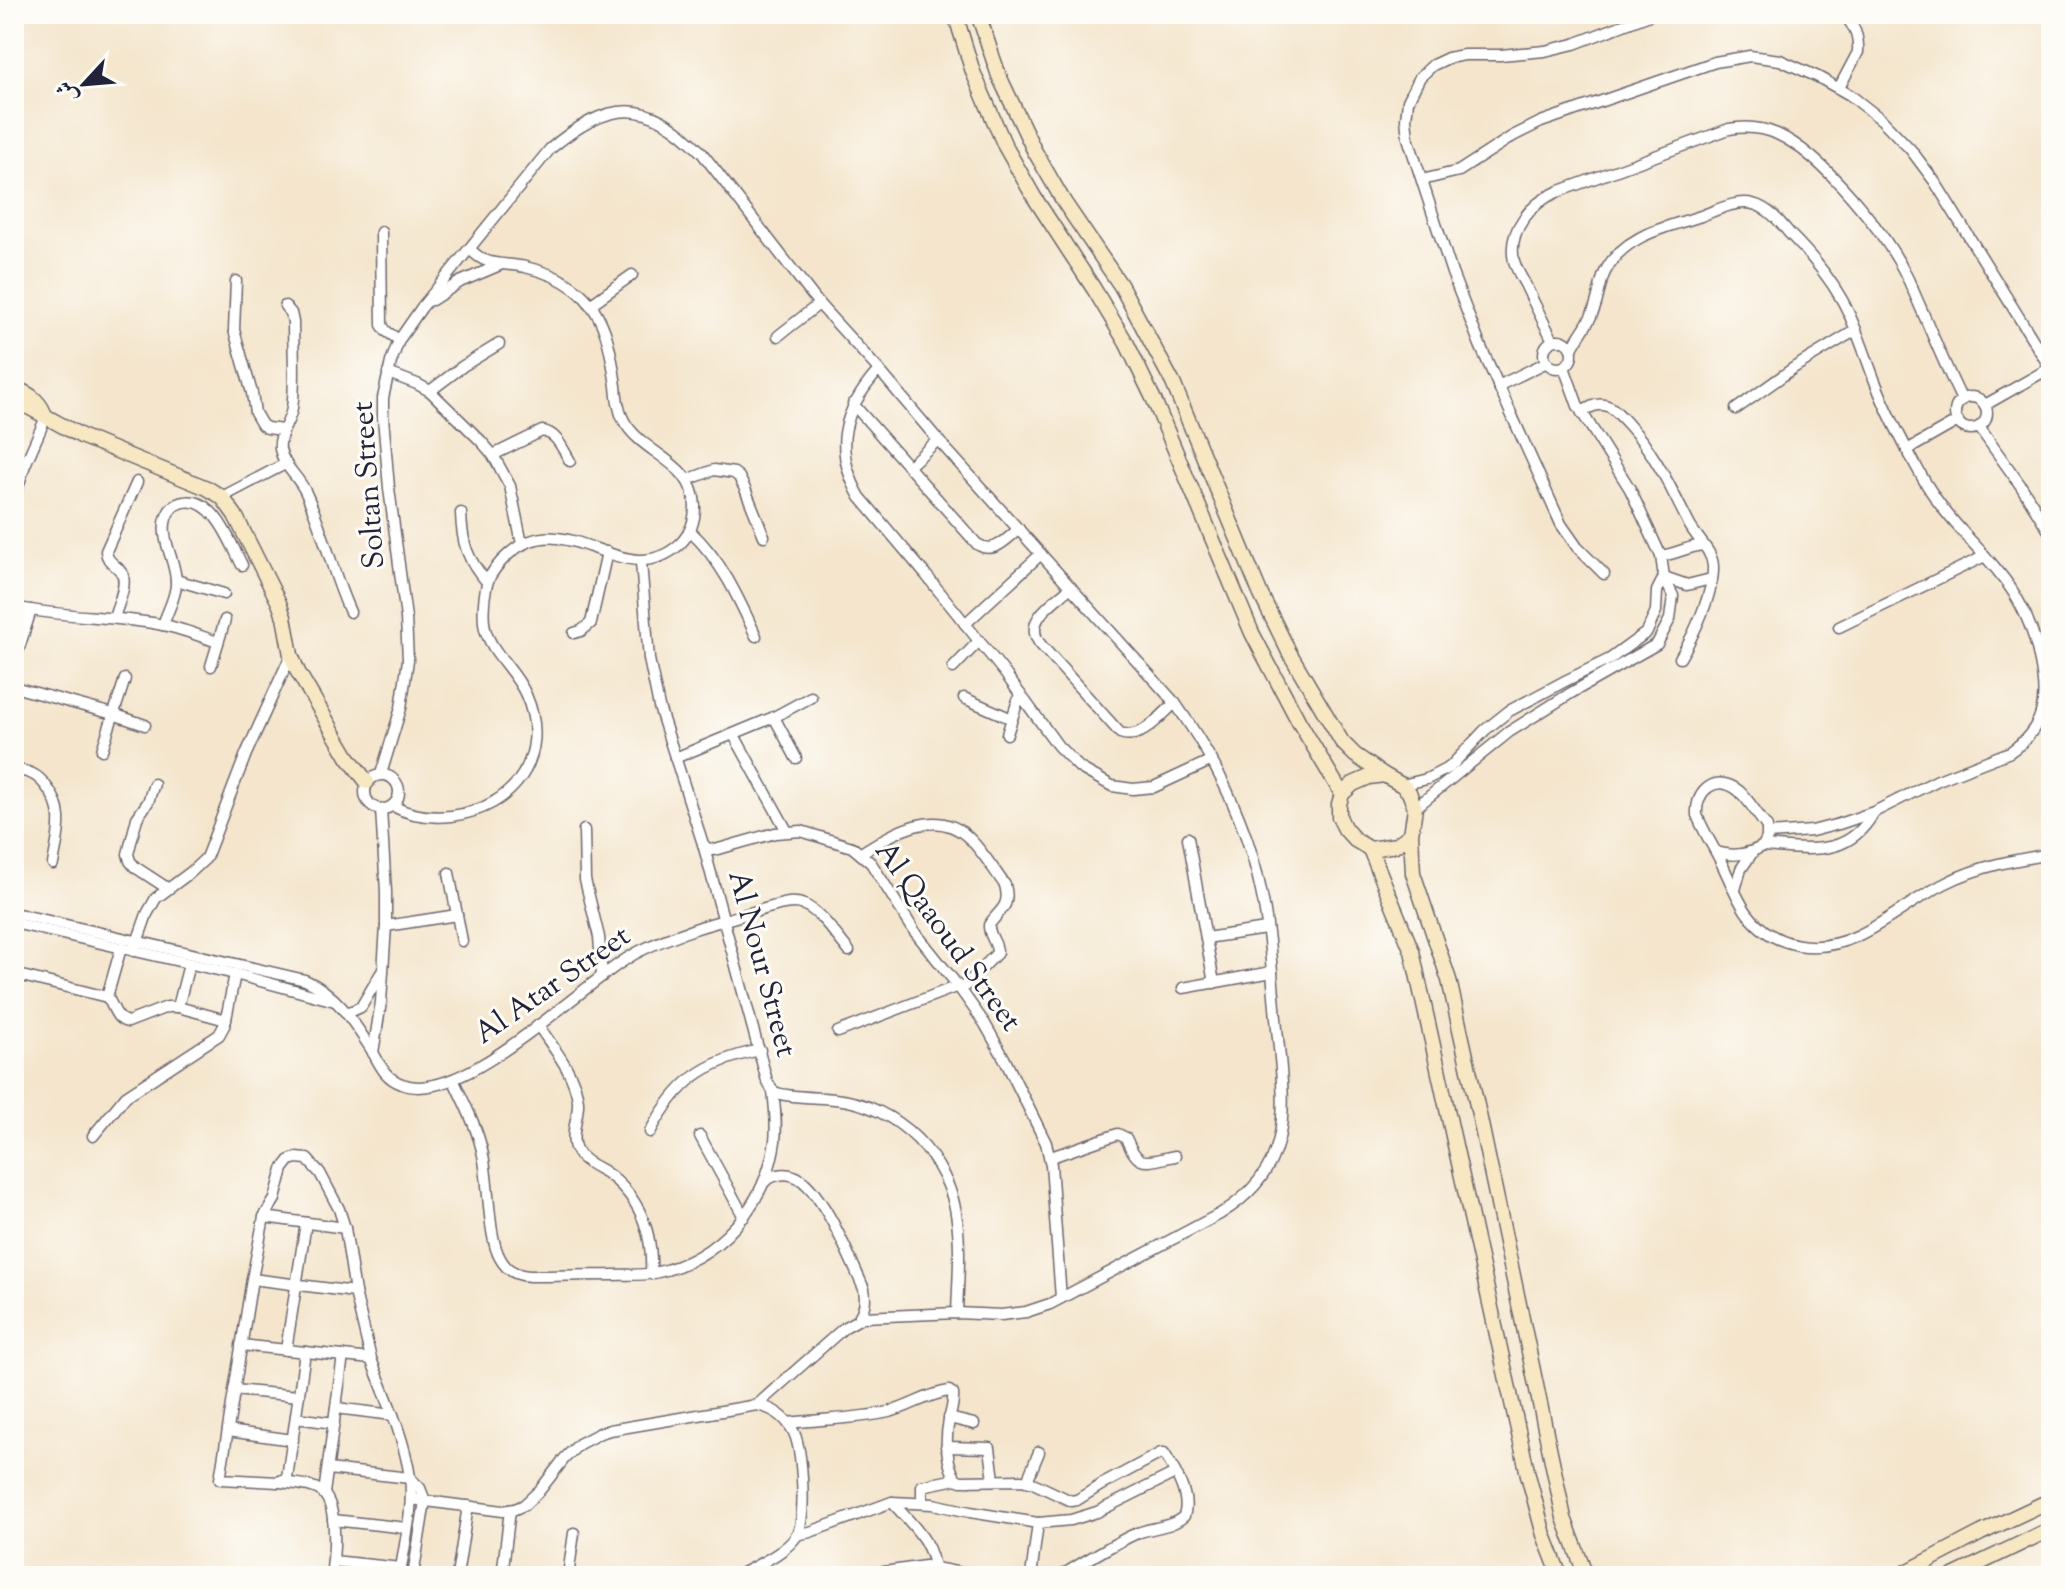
<svg xmlns="http://www.w3.org/2000/svg" width="2065" height="1590" viewBox="0 0 2065 1590" font-family="'Sorts Mill Goudy',Amiri,serif">
	<style>
		.lines { fill: none; stroke-linecap: round; stroke-linejoin: round }
		.street-casing { stroke: #6c666e; stroke-width: 13 }
		.secondary-casing { stroke: #6c666e; stroke-width: 17 }
		.street { stroke: #fff; stroke-width: 10 }
		.secondary { stroke: #f7e8c3; stroke-width: 14 }
		.labels { text-anchor: middle; dominant-baseline: central; stroke-width: 6; stroke-linejoin: round; paint-order: stroke }
		.street-label { font-size: 30px; fill: #22223b; stroke: #fdfcf7 }
	</style>
	<rect width="100%" height="100%" fill="#fdfcf7"/>
	<filter id="ink" filterUnits="userSpaceOnUse"><feTurbulence type="fractalNoise" baseFrequency=".0125" numOctaves="2"/><feDisplacementMap in="SourceGraphic" scale="16" xChannelSelector="R" yChannelSelector="G"/><feConvolveMatrix kernelMatrix="1 2 1 2 8 2 1 2 1" color-interpolation-filters="sRGB"/></filter>
	<filter id="wash" filterUnits="userSpaceOnUse"><feTurbulence type="fractalNoise" baseFrequency=".006" numOctaves="4" result="noise"/><feDisplacementMap in="SourceGraphic" scale="32" xChannelSelector="R" yChannelSelector="G"/><feGaussianBlur stdDeviation="1.8" result="paint"/><feColorMatrix in="noise" values="0 0 0 0 0 0 0 0 0 0 0 0 0 0 0 0 0 1.4 0 .05"/><feComposite in="paint" operator="in"/></filter>
	<g filter="url(#wash)">
		<rect width="100%" height="100%" fill="#f4e5cc"/>
	</g>
	<g filter="url(#ink)">
		<g class="lines">
			<defs>
				<g id="street">
					<path d="M1839,88L1858,52C1859,36 1854,25 1843,14"/>
					<polyline points="1422,180 1459,171 1513,136 1541,122 1715,62 1750,56 1780,60 1818,77 1850,95 1882,120 1911,150 1935,182 2051,369"/>
					<polyline points="381,232 382,325 386,331 399,340"/>
					<polyline points="236,281 234,330 252,393 255,413 262,425 267,428 283,430"/>
					<polyline points="432,300 460,282 500,265"/>
					<polyline points="590,305 632,275"/>
					<path d="M285,306L291,313L293,322C293,348 296,383 292,408C290,423 278,434 280,449C283,466 298,476 305,491C324,530 332,573 350,612"/>
					<polyline points="778,336 819,304"/>
					<circle cx="1558" cy="354" r="14"/>
					<path d="M1553,340C1543,322 1534,303 1525,284C1521,277 1516,269 1514,261C1507,231 1531,203 1557,192L1729,129C1745,126 1761,127 1777,134C1823,155 1885,232 1907,277C1926,318 1942,360 1962,400"/>
					<path d="M1572,349C1578,336 1588,325 1593,312C1599,299 1599,285 1605,272C1623,235 1665,228 1701,216C1717,210 1736,200 1753,204C1769,208 1780,222 1790,234C1810,254 1828,275 1842,300C1857,327 1865,356 1876,384C1887,412 1901,439 1916,466C1924,481 1934,497 1945,511C1961,532 1981,550 1997,570C2019,596 2034,629 2040,662C2048,701 2045,728 2010,752L1938,780L1874,812L1839,824L1812,831L1768,834"/>
					<path d="M879,370C843,410 832,448 860,497L926,575L1004,672L1058,746L1080,768L1112,786L1133,789L1154,787L1212,760"/>
					<polyline points="388,373 417,384 430,391 481,441 493,455 510,486 522,544"/>
					<polyline points="1498,386 1547,362"/>
					<polyline points="430,391 463,366 499,344"/>
					<circle cx="1971" cy="413" r="16"/>
					<path d="M853,404L977,544C994,555 1005,540 1019,529"/>
					<polyline points="1985,405 2050,368"/>
					<polyline points="1736,409 1795,367 1856,330"/>
					<path d="M1582,413C1590,406 1600,402 1610,407C1617,411 1623,419 1628,424C1657,456 1670,487 1689,524C1696,538 1712,550 1713,566C1714,593 1693,636 1680,658"/>
					<polyline points="1979,427 2021,486 2051,534"/>
					<polyline points="1907,450 1958,421"/>
					<path d="M493,455L542,431C557,433 562,448 570,461"/>
					<polyline points="909,466 938,440"/>
					<polyline points="687,480 714,470 734,473 739,477 745,489 764,536"/>
					<polyline points="222,497 285,464"/>
					<polyline points="14,499 25,465 46,417"/>
					<path d="M461,513C462,544 467,559 487,582"/>
					<path d="M690,531C722,561 738,597 756,636"/>
					<path d="M1661,556C1675,554 1688,547 1702,545"/>
					<polyline points="641,562 649,659 659,707 703,844 707,848 715,850 775,833 801,831 852,847 871,863 915,932 958,986 985,1024 1004,1058 1046,1143 1051,1165 1061,1298"/>
					<polyline points="1604,574 1577,547 1561,524 1480,345 1452,273 1408,138 1406,119 1408,101 1420,77 1433,65 1448,58 1464,55 1500,55 1545,51 1574,44 1652,14"/>
					<polyline points="1664,577 1687,585 1711,579"/>
					<polyline points="176,580 224,594"/>
					<path d="M1071,587C1054,602 1021,621 1041,645L1120,733C1142,741 1160,716 1175,703"/>
					<path d="M14,607C62,617 110,616 158,624C178,627 199,636 218,642"/>
					<path d="M114,618C117,606 129,583 121,572C115,563 107,563 106,551L137,482"/>
					<polyline points="965,624 1041,554"/>
					<path d="M163,625C167,612 176,597 176,584C177,563 162,544 165,523C167,512 172,504 184,502C214,496 231,544 242,565"/>
					<polyline points="1839,627 1985,556"/>
					<polyline points="574,633 581,631 591,623 607,552"/>
					<polyline points="14,664 31,610"/>
					<polyline points="211,666 225,620"/>
					<polyline points="953,668 979,641"/>
					<polyline points="14,687 113,714 145,725"/>
					<polyline points="964,698 1012,719"/>
					<polyline points="774,717 796,758"/>
					<polyline points="1007,734 1020,694"/>
					<polyline points="734,735 787,831"/>
					<polyline points="102,750 125,679"/>
					<polyline points="675,758 774,717 811,697"/>
					<path d="M14,770C29,771 37,774 46,786C67,811 58,835 53,864"/>
					<path d="M381,774L401,708L408,660L406,618L389,488L383,417V398L391,362L399,340L422,307L550,149C608,100 648,96 702,153L819,304L879,370L938,440L1175,703C1215,759 1247,822 1261,891C1270,932 1272,976 1276,1018C1283,1098 1301,1165 1220,1214L1050,1304L1026,1312L1001,1315L957,1313L863,1317L845,1327L757,1405L610,1430L600,1433L579,1444L564,1459L540,1490L524,1505L515,1509L503,1511L411,1499"/>
					<circle cx="382" cy="792" r="17"/>
					<polyline points="154,784 148,802 137,818 128,854 130,861 135,867 167,888"/>
					<polyline points="1402,785 1427,779 1450,767 1485,730 1509,711 1567,680 1610,659 1647,632 1656,611 1657,591 1664,577"/>
					<path d="M393,806C411,816 430,818 451,816C513,809 553,756 526,695C516,671 492,654 485,629C482,616 484,593 488,581C492,570 502,560 510,553C569,503 624,595 680,544C690,534 695,521 695,506C693,461 643,455 624,421C618,410 617,398 616,386C611,351 606,312 575,289C561,278 543,271 525,267C503,262 487,268 470,249"/>
					<polyline points="1415,808 1509,732 1571,693 1657,644 1670,619 1673,596 1664,577 1661,556 1630,489 1578,406 1564,367"/>
					<polyline points="584,830 585,880 599,937 602,976"/>
					<polyline points="1188,838 1214,983"/>
					<path d="M703,844L767,1081C768,1082 772,1090 773,1091C782,1098 822,1097 835,1099C897,1105 950,1158 957,1220C961,1251 958,1282 957,1313"/>
					<path d="M1763,846C1808,849 1848,859 1874,812"/>
					<path d="M1716,852C1733,857 1747,855 1763,846L1767,838V827C1758,816 1750,801 1739,791C1717,773 1695,790 1697,815C1703,831 1715,849 1722,864C1730,880 1737,899 1747,913C1774,949 1818,954 1857,936C1888,922 1915,898 1946,883C1979,866 2014,860 2051,854"/>
					<path d="M861,853C893,833 937,805 970,839C983,852 994,870 1005,885C1011,907 1000,909 989,925C988,936 998,943 997,953L961,990"/>
					<polyline points="449,873 462,941"/>
					<polyline points="1735,890 1741,869 1752,853"/>
					<path d="M14,913L305,980C336,993 353,1021 371,1049C380,1064 384,1078 402,1084C464,1108 584,979 640,951C683,929 733,918 779,905C787,903 796,901 804,905C820,911 838,938 849,951"/>
					<polyline points="14,923 235,974 335,1001"/>
					<polyline points="386,926 457,915"/>
					<polyline points="1206,938 1266,929"/>
					<path d="M121,948L107,997C114,1006 115,1020 128,1022L167,1007H178L226,1020"/>
					<polyline points="134,951 147,914 156,898 191,872 206,858 246,754 291,655"/>
					<polyline points="14,974 107,997"/>
					<polyline points="1183,988 1272,972"/>
					<polyline points="178,1007 189,964"/>
					<polyline points="347,1013 361,1007 381,973"/>
					<path d="M538,1025C553,1048 575,1073 578,1101C579,1117 569,1136 576,1150C582,1161 595,1166 605,1172C640,1196 653,1233 651,1274"/>
					<polyline points="838,1032 958,986"/>
					<polyline points="373,1053 381,1002 386,926 386,892 381,809"/>
					<path d="M454,1081C465,1105 478,1129 483,1155C489,1182 488,1238 500,1258C507,1271 516,1275 530,1276C557,1276 583,1275 610,1275C624,1274 640,1276 654,1273C719,1260 766,1205 775,1141C777,1124 775,1108 773,1091"/>
					<path d="M650,1132C678,1081 703,1062 760,1050"/>
					<polyline points="93,1136 126,1096 219,1035 225,1024 235,974"/>
					<polyline points="700,1136 744,1217"/>
					<path d="M1051,1157L1118,1134L1126,1138C1139,1170 1146,1161 1175,1156"/>
					<path d="M764,1182C773,1175 783,1172 794,1176C821,1185 852,1263 864,1289C866,1301 865,1308 858,1319"/>
					<polyline points="264,1217 345,1228"/>
					<polyline points="252,1279 355,1292"/>
					<path d="M241,1345L371,1359C386,1397 404,1437 410,1477C414,1509 404,1544 400,1576"/>
					<polyline points="286,1350 306,1223"/>
					<polyline points="305,1352 287,1478 278,1482 220,1479 252,1279 264,1217 275,1199 283,1169 290,1160 296,1158 307,1159 320,1173 339,1209 345,1228 355,1292 371,1359"/>
					<polyline points="234,1390 299,1396"/>
					<polyline points="336,1408 393,1415"/>
					<polyline points="296,1418 334,1423"/>
					<polyline points="949,1418 974,1424"/>
					<path d="M788,1423C822,1419 857,1419 889,1412C910,1407 927,1394 949,1391L953,1394C954,1403 951,1411 949,1420C945,1439 946,1463 956,1479L961,1481L1022,1480L1033,1483L1071,1501L1077,1500L1101,1485L1161,1453H1164C1175,1471 1191,1496 1184,1516C1172,1528 1150,1527 1135,1534C1109,1546 1085,1561 1061,1576"/>
					<polyline points="228,1431 293,1440"/>
					<polyline points="946,1447 990,1448 994,1480"/>
					<polyline points="328,1469 410,1478"/>
					<polyline points="410,1478 420,1488 425,1501 413,1576"/>
					<polyline points="1027,1481 1039,1452"/>
					<path d="M281,1482C293,1484 309,1484 319,1490C340,1502 334,1556 331,1576"/>
					<polyline points="324,1493 343,1356"/>
					<path d="M892,1502C914,1527 933,1541 935,1576"/>
					<polyline points="922,1503 922,1486 956,1479"/>
					<polyline points="333,1520 407,1528"/>
					<polyline points="796,1535 810,1532 892,1502 933,1504 970,1512 1038,1523 1071,1520 1097,1512 1175,1473"/>
					<polyline points="333,1561 401,1568"/>
					<polyline points="457,1576 468,1506"/>
					<polyline points="502,1576 510,1510"/>
					<polyline points="568,1576 574,1533"/>
					<path d="M737,1576C755,1566 789,1552 798,1533C806,1515 803,1446 792,1429C784,1415 772,1408 757,1405"/>
					<polyline points="857,1576 925,1566 976,1576"/>
					<polyline points="1031,1576 1038,1523"/>
				</g>
				<g id="secondary">
					<polyline points="955,14 973,72 1005,146 1034,197 1094,289 1127,344 1154,400 1252,633 1299,722 1342,794"/>
					<polyline points="978,14 999,76 1034,150 1064,202 1121,286 1173,383 1261,595 1289,652 1342,742 1355,755 1384,775"/>
					<path d="M14,388C28,393 38,399 44,413"/>
					<polyline points="14,399 83,437 207,488 222,497 235,515 279,603 284,617 291,655 298,672 348,757 367,782"/>
					<polyline points="1411,834 1396,845 1370,849 1355,840 1345,829 1339,817 1339,804 1342,794 1353,784 1369,777 1384,775 1402,785 1409,792 1415,808 1411,834 1413,873 1449,980 1480,1119 1564,1518 1586,1576"/>
					<polyline points="1370,849 1412,951 1528,1475 1544,1535 1560,1576"/>
					<polyline points="1899,1576 1981,1533 2051,1500"/>
					<polyline points="1953,1576 2051,1529"/>
				</g>
			</defs>
			<use href="#street" class="street-casing"/>
			<use href="#secondary" class="secondary-casing"/>
			<use href="#street" class="street"/>
			<use href="#secondary" class="secondary"/>
		</g>
	</g>
	<g class="labels">
		<g class="street-label">
			<text transform="translate(370 485) rotate(-94)">Soltan Street</text>
			<text transform="translate(947 937) rotate(54)">Al Qaaoud Street</text>
			<text transform="translate(761 964) rotate(75)">Al Nour Street</text>
			<text transform="translate(553 986) rotate(-35)">Al Atar Street</text>
		</g>
	</g>
	<rect width="2065" height="1590" fill="none" stroke="#fdfcf7" stroke-width="48"/>
	<g transform="translate(84 84) rotate(244)" stroke="#fdfcf7" stroke-width="6" paint-order="stroke">
	<path d="M0-6L14 30L0 20L-14 30Z" fill="#22223b"/>
	<text y="-12" font-size="22" font-weight="bold" text-anchor="middle" fill="#22223b">ش</text>
	</g>
</svg>
